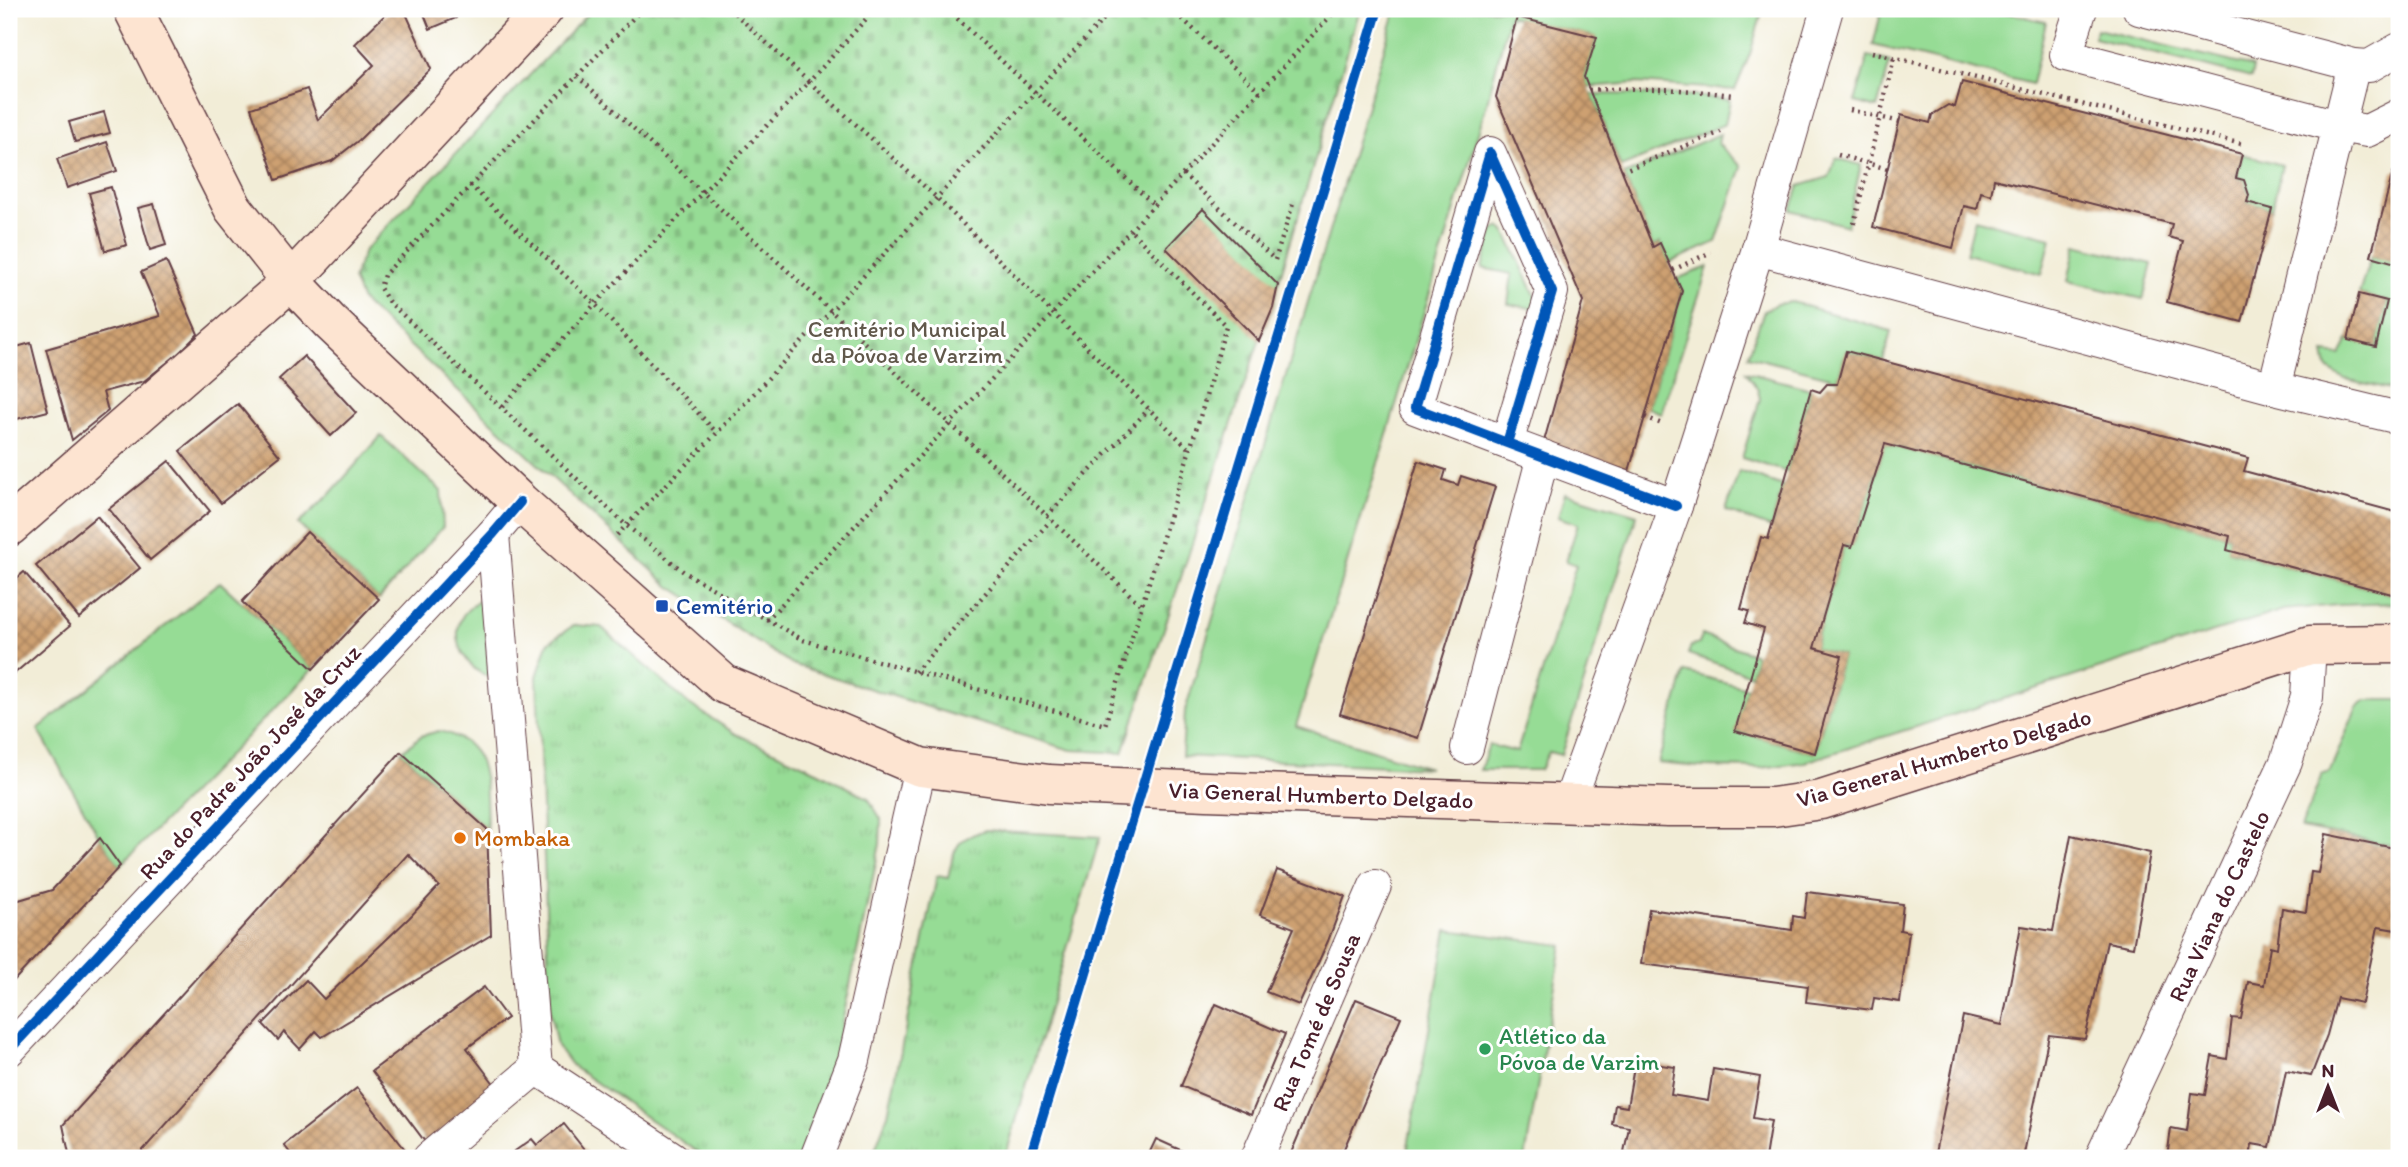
<svg xmlns="http://www.w3.org/2000/svg" width="2408" height="1167" viewBox="0 0 2408 1167" font-family="Itim,sans-serif">
	<style>
		.grass { fill: url(#grass-tufts); stroke: #707e60; stroke-width: 2 }
		.cemetery { fill: url(#cemetery-stones); stroke: #707e60; stroke-width: 2 }
		.green { fill: #96dc95; stroke: #707e60; stroke-width: 2 }
		.building { fill: url(#building-cross-hatch) }
		.lines { fill: none; stroke-linecap: round; stroke-linejoin: round }
		.street-casing { stroke: #633e45; stroke-width: 34 }
		.secondary-casing { stroke: #633e45; stroke-width: 41 }
		.path { stroke: #633e45; stroke-width: 4.5; stroke-dasharray: 2 5; stroke-linecap: butt }
		.street { stroke: #fff; stroke-width: 32 }
		.secondary { stroke: #fde4d1; stroke-width: 38 }
		.cycleway-casing { stroke: #fff; stroke-width: 15 }
		.cycleway { stroke: #0057b8; stroke-width: 10 }
		.transit-dot { fill: #1a4fb4; stroke: #fff; stroke-width: 2.5 }
		.food-dot { fill: #e8710a; stroke: #fff; stroke-width: 2.5 }
		.leisure-dot { fill: #2e9e5b; stroke: #fff; stroke-width: 2.5 }
		.labels { text-anchor: middle; dominant-baseline: central; stroke-width: 6; stroke-linejoin: round; paint-order: stroke }
		.park-label { font-size: 23px; fill: #61584b; stroke: #fff }
		.transit-label { font-size: 23px; fill: #164399; stroke: #fff; text-anchor: start }
		.street-label { font-size: 23px; fill: #4a1f2b; stroke: #fff }
		.food-label { font-size: 23px; fill: #c56008; stroke: #fff; text-anchor: start }
		.leisure-label { font-size: 23px; fill: #27864d; stroke: #fff; text-anchor: start }
	</style>
	<defs>
		<pattern id="grass-tufts" width="24" height="20" patternUnits="userSpaceOnUse" patternTransform="scale(1.75)"><rect width="24" height="20" fill="#96dc95"/><path d="M3 7l-1-3M5 7V3M7 7l1-3M15 17l-1-3M17 17v-4M19 17l1-3" fill="none" stroke="#83bc81"/></pattern>
		<pattern id="cemetery-stones" width="16" height="16" patternUnits="userSpaceOnUse" patternTransform="scale(1.75)"><rect width="16" height="16" fill="#96dc95"/><path d="M2 7V4a2 2 0 0 1 4 0v3zM10 15v-3a2 2 0 0 1 4 0v3z" fill="#83bc81"/></pattern>
		<pattern id="building-cross-hatch" width="8" height="8" patternUnits="userSpaceOnUse" patternTransform="scale(1.75)"><rect width="8" height="8" fill="#cda071"/><path d="M0 0l8 8M0 8l8-8" fill="none" stroke="#a8825d"/></pattern>
	</defs>
	<rect width="100%" height="100%" fill="#fff"/>
	<filter id="ink" filterUnits="userSpaceOnUse"><feTurbulence type="fractalNoise" baseFrequency=".0143" numOctaves="2"/><feDisplacementMap in="SourceGraphic" scale="14" xChannelSelector="R" yChannelSelector="G"/><feConvolveMatrix kernelMatrix="1 2 1 2 8 2 1 2 1" color-interpolation-filters="sRGB"/></filter>
	<filter id="wash" filterUnits="userSpaceOnUse"><feTurbulence type="fractalNoise" baseFrequency=".00686" numOctaves="4" result="noise"/><feDisplacementMap in="SourceGraphic" scale="28" xChannelSelector="R" yChannelSelector="G"/><feGaussianBlur stdDeviation="1.57" result="paint"/><feColorMatrix in="noise" values="0 0 0 0 0 0 0 0 0 0 0 0 0 0 0 0 0 1.4 0 .05"/><feComposite in="paint" operator="in"/></filter>
	<g filter="url(#wash)">
		<rect width="100%" height="100%" fill="#f2edd7"/>
		<g class="grass">
			<polygon points="574,625 601,627 686,702 736,734 819,772 868,798 881,819 880,844 828,1089 802,1158 706,1158 572,1066 557,1046 550,1012 537,677 548,643"/>
			<path d="M986,830L1100,837L1005,1158H872L888,1114L937,876L948,878C954,848 955,839 986,830Z"/>
		</g>
		<polygon class="cemetery" points="592,9 1360,9 1278,284 1273,308 1259,341 1123,753 1071,750 950,714 792,664 669,586 362,301 353,279 364,251"/>
		<g class="green">
			<polygon points="1396,9 1763,9 1750,54 1735,90 1637,83 1588,87 1584,77 1596,37 1509,16 1487,103 1386,438 1296,726 1429,768 1182,756 1185,711"/>
			<polygon points="1882,9 1991,9 2046,22 2032,84 1873,45"/>
			<polygon points="2097,29 2253,67 2251,78 2094,38"/>
			<polygon points="1868,56 1890,62 1877,108 1855,102"/>
			<polygon points="1591,94 1685,95 1730,100 1725,124 1621,167"/>
			<polygon points="1720,134 1718,144 1742,167 1716,242 1669,263 1660,243 1653,247 1624,175"/>
			<polygon points="2242,154 2282,165 2272,209 2247,202 2249,195 2244,180 2236,178"/>
			<polygon points="1836,158 1861,165 1847,226 1791,210 1799,186 1829,177"/>
			<polygon points="1975,219 2051,238 2042,274 1966,254"/>
			<polygon points="1500,227 1505,231 1542,310 1508,304 1512,274 1482,268 1493,231"/>
			<polygon points="2076,245 2152,264 2143,299 2068,281"/>
			<polygon points="2371,256 2399,264 2399,391 2345,379 2327,368 2324,353 2340,355 2348,340 2376,346 2387,301 2359,294"/>
			<polygon points="1708,267 1661,413 1648,408 1682,291 1676,279"/>
			<polygon points="1792,302 1891,331 1883,361 1846,351 1838,379 1748,356 1764,311 1776,304"/>
			<polygon points="1746,372 1811,389 1787,472 1742,458 1760,399 1758,390"/>
			<polygon points="381,436 441,491 443,527 379,599 298,524 329,495"/>
			<polygon points="1885,444 2230,536 2228,551 2399,596 2399,603 2339,605 2283,610 1805,762 1761,768 1700,767 1658,763 1685,672 1747,688 1736,731 1815,753 1842,656 1814,648 1844,545 1852,546"/>
			<polygon points="1739,471 1783,486 1771,528 1726,511"/>
			<polygon points="1565,493 1637,515 1561,755 1549,752 1540,770 1480,770 1489,745 1517,752 1576,565 1566,561 1578,524 1558,517"/>
			<polygon points="220,582 313,669 120,866 100,838 38,729"/>
			<path d="M483,598L490,677C467,670 450,640 462,617C467,608 475,604 483,598Z"/>
			<polygon points="1702,635 1756,655 1751,675 1688,654 1691,646 1699,644"/>
			<polygon points="2366,700 2399,700 2399,847 2301,828 2322,774 2329,773 2357,707"/>
			<path d="M439,731C492,742 485,786 487,829L401,752L421,736Z"/>
			<polygon points="1447,930 1562,945 1525,1158 1441,1158 1407,1152"/>
		</g>
		<g id="blocks">
			<g class="building">
				<polygon points="391,9 404,9 431,69 359,140 332,161 276,180 251,108 307,89 318,120 374,65 355,44"/>
				<polygon points="422,9 462,9 454,12 456,18 430,29"/>
				<polygon points="1517,17 1597,37 1584,77 1653,247 1660,243 1682,291 1629,471 1543,445 1583,301 1496,97"/>
				<polygon points="1962,82 2242,154 2236,178 2244,180 2249,195 2247,202 2272,209 2242,322 2167,302 2183,241 2169,237 2172,224 1994,179 1991,195 1981,192 1977,209 1964,206 1953,248 1873,227 1901,115 1930,123 1932,115 1948,105 1955,107"/>
				<polygon points="104,112 110,133 75,142 69,122"/>
				<polygon points="107,142 117,171 67,188 57,159"/>
				<polygon points="2399,169 2399,264 2371,256 2393,172"/>
				<polygon points="111,187 127,245 105,251 89,193"/>
				<polygon points="154,204 166,245 150,250 138,208"/>
				<polygon points="1203,209 1278,285 1273,308 1259,341 1166,248"/>
				<polygon points="166,261 198,334 178,354 144,381 103,392 108,411 72,440 46,349 160,316 141,272"/>
				<polygon points="2359,294 2387,301 2376,347 2348,340"/>
				<polygon points="31,343 48,411 9,421 9,349"/>
				<polygon points="1846,351 2248,458 2244,471 2399,513 2399,596 2227,550 2230,536 1885,444 1852,547 1844,545 1814,648 1842,656 1815,753 1735,731 1764,629 1745,623 1749,611 1741,609 1761,537 1768,539 1811,389 1820,392 1827,384 1837,384"/>
				<polygon points="304,356 356,413 331,436 279,379"/>
				<polygon points="238,404 280,456 221,503 180,451"/>
				<polygon points="169,461 210,511 150,560 109,509"/>
				<polygon points="1418,461 1446,470 1443,480 1458,485 1461,476 1495,487 1418,738 1340,714"/>
				<polygon points="97,516 140,568 79,618 36,566"/>
				<polygon points="307,532 379,599 313,669 242,602"/>
				<polygon points="24,572 70,626 15,673 9,666 9,585"/>
				<polygon points="401,752 487,829 491,935 322,1037 316,1031 300,1049 284,1032 278,1040 263,1024 306,980 324,999 409,918 439,886 408,854 136,1158 70,1158 63,1125"/>
				<polygon points="2326,834 2399,849 2399,904 2396,930 2378,927 2362,1003 2337,998 2327,1035 2311,1076 2286,1071 2270,1147 2252,1144 2250,1158 2167,1158 2171,1128 2187,1131 2192,1093 2205,1095 2212,1056 2227,1059 2232,1018 2241,1019 2248,982 2264,985 2270,946 2277,948 2282,908 2306,912 2311,872 2318,873"/>
				<polygon points="2071,835 2150,853 2133,947 2107,942 2085,1039 2049,1035 2023,1158 1934,1158 1963,1016 2002,1025 2021,926 2053,931"/>
				<polygon points="100,838 120,866 9,986 9,903 52,890"/>
				<polygon points="1277,870 1345,896 1328,941 1299,1005 1266,992 1294,928 1260,915"/>
				<polygon points="1807,892 1903,904 1900,930 1909,932 1900,1002 1874,998 1872,1010 1806,1002 1808,986 1641,964 1649,909 1792,930 1793,916 1804,918"/>
				<polygon points="484,987 507,1018 467,1048 498,1089 426,1143 372,1071"/>
				<polygon points="1356,999 1401,1017 1340,1158 1320,1158 1291,1153"/>
				<polygon points="1216,1004 1285,1034 1251,1115 1181,1086"/>
				<polygon points="1635,1061 1675,1067 1671,1095 1708,1101 1713,1069 1760,1077 1753,1118 1771,1121 1765,1158 1634,1158 1635,1154 1624,1152 1629,1127 1612,1124 1615,1105 1627,1107"/>
				<polygon points="357,1088 411,1157 294,1158 284,1145"/>
				<polygon points="564,1124 591,1158 505,1158 532,1139 537,1145"/>
				<polygon points="1156,1139 1198,1158 1147,1158"/>
			</g>
		</g>
	</g>
	<g filter="url(#ink)">
		<use href="#blocks" fill-opacity="0" stroke="#633e45" stroke-width="2"/>
		<g class="lines">
			<defs>
				<g id="street">
					<polyline points="2081,9 2066,55 2338,126 2367,131 2399,115"/>
					<polyline points="2139,9 2354,65 2369,66 2399,49"/>
					<polyline points="1758,249 2274,388 2399,418"/>
					<polyline points="2274,388 2354,65"/>
					<polyline points="1507,443 1415,408 1490,153 1552,292 1507,443 1676,506"/>
					<polyline points="1467,748 1543,456"/>
					<polyline points="1569,803 1676,506 1758,249 1827,9"/>
					<polyline points="9,1050 493,534 520,502"/>
					<polyline points="536,1068 673,1158"/>
					<polyline points="429,1158 536,1068 493,534"/>
					<polyline points="816,1158 854,1060 920,767"/>
					<polyline points="1257,1158 1375,886"/>
					<polyline points="2101,1158 2286,762 2307,697 2310,645"/>
				</g>
				<g id="secondary">
					<polyline points="133,9 233,208 291,281 330,322 520,502 724,684 920,767 1049,784 1207,791 1668,807 1773,807 1821,800 2310,645 2399,644"/>
					<polyline points="9,527 291,281 544,9"/>
				</g>
			</defs>
			<use href="#street" class="street-casing"/>
			<use href="#secondary" class="secondary-casing"/>
			<g class="path">
				<polyline points="642,9 384,275 380,288 388,301 627,526 684,572 803,640 1105,725 1203,407 1226,326 1130,230"/>
				<polyline points="875,9 809,82 936,197 1190,450"/>
				<polyline points="947,9 1154,205"/>
				<polyline points="1172,9 1260,92"/>
				<polyline points="1872,52 2242,144"/>
				<polyline points="577,76 830,310 1142,606"/>
				<path d="M1589,90C1638,87 1684,89 1732,95"/>
				<polyline points="1850,110 1900,122"/>
				<polyline points="1838,155 1888,169"/>
				<polyline points="1622,171 1721,132"/>
				<polyline points="1183,174 1275,260 1293,204"/>
				<polyline points="470,185 595,304 717,433"/>
				<polyline points="1854,224 1894,58"/>
				<polyline points="1673,270 1711,252"/>
				<polyline points="502,407 595,304 809,82 730,9"/>
				<polyline points="1645,417 1662,424"/>
				<polyline points="1047,516 1149,409"/>
				<polyline points="617,535 717,433 1113,9"/>
				<polyline points="767,620 1337,9"/>
				<polyline points="915,672 1051,520"/>
			</g>
			<use href="#street" class="street"/>
			<use href="#secondary" class="secondary"/>
			<defs>
				<g id="cycleway">
					<polyline points="1507,443 1415,408 1490,153 1552,292 1507,443 1676,506"/>
					<polyline points="9,1050 493,534 520,502"/>
					<polyline points="1030,1158 1378,9"/>
				</g>
			</defs>
			<use href="#cycleway" class="cycleway-casing"/>
			<use href="#cycleway" class="cycleway"/>
		</g>
	</g>
	<rect class="transit-dot" x="655" y="599" width="14" height="14" rx="3.5"/>
	<circle class="food-dot" cx="460" cy="838" r="7"/>
	<circle class="leisure-dot" cx="1485" cy="1049" r="7"/>
	<g class="labels">
		<g class="park-label">
			<text x="907" y="329">Cemitério Municipal<tspan x="907" dy="26">da Póvoa de Varzim</tspan></text>
		</g>
		<g class="transit-label">
			<text x="676" y="606">Cemitério</text>
		</g>
		<g class="street-label">
			<text transform="translate(1944 758) rotate(-16)">Via General Humberto Delgado</text>
			<text transform="translate(250 762) rotate(-47)">Rua do Padre João José da Cruz</text>
			<text transform="translate(1321 795) rotate(2)">Via General Humberto Delgado</text>
			<text transform="translate(2219 906) rotate(-65)">Rua Viana do Castelo</text>
			<text transform="translate(1316 1022) rotate(-67)">Rua Tomé de Sousa</text>
		</g>
		<g class="food-label">
			<text x="474" y="838">Mombaka</text>
		</g>
		<g class="leisure-label">
			<text x="1499" y="1036">Atlético da<tspan x="1499" dy="26">Póvoa de Varzim</tspan></text>
		</g>
	</g>
	<rect width="2408" height="1167" fill="none" stroke="#fff" stroke-width="35"/>
	<g transform="translate(2328 1087)" stroke="#ffffff" stroke-width="5" paint-order="stroke">
	<path d="M0-5L12 26L0 18L-12 26Z" fill="#4a1f2b"/>
	<text y="-10" font-size="19" font-weight="bold" text-anchor="middle" fill="#4a1f2b">N</text>
	</g>
</svg>
